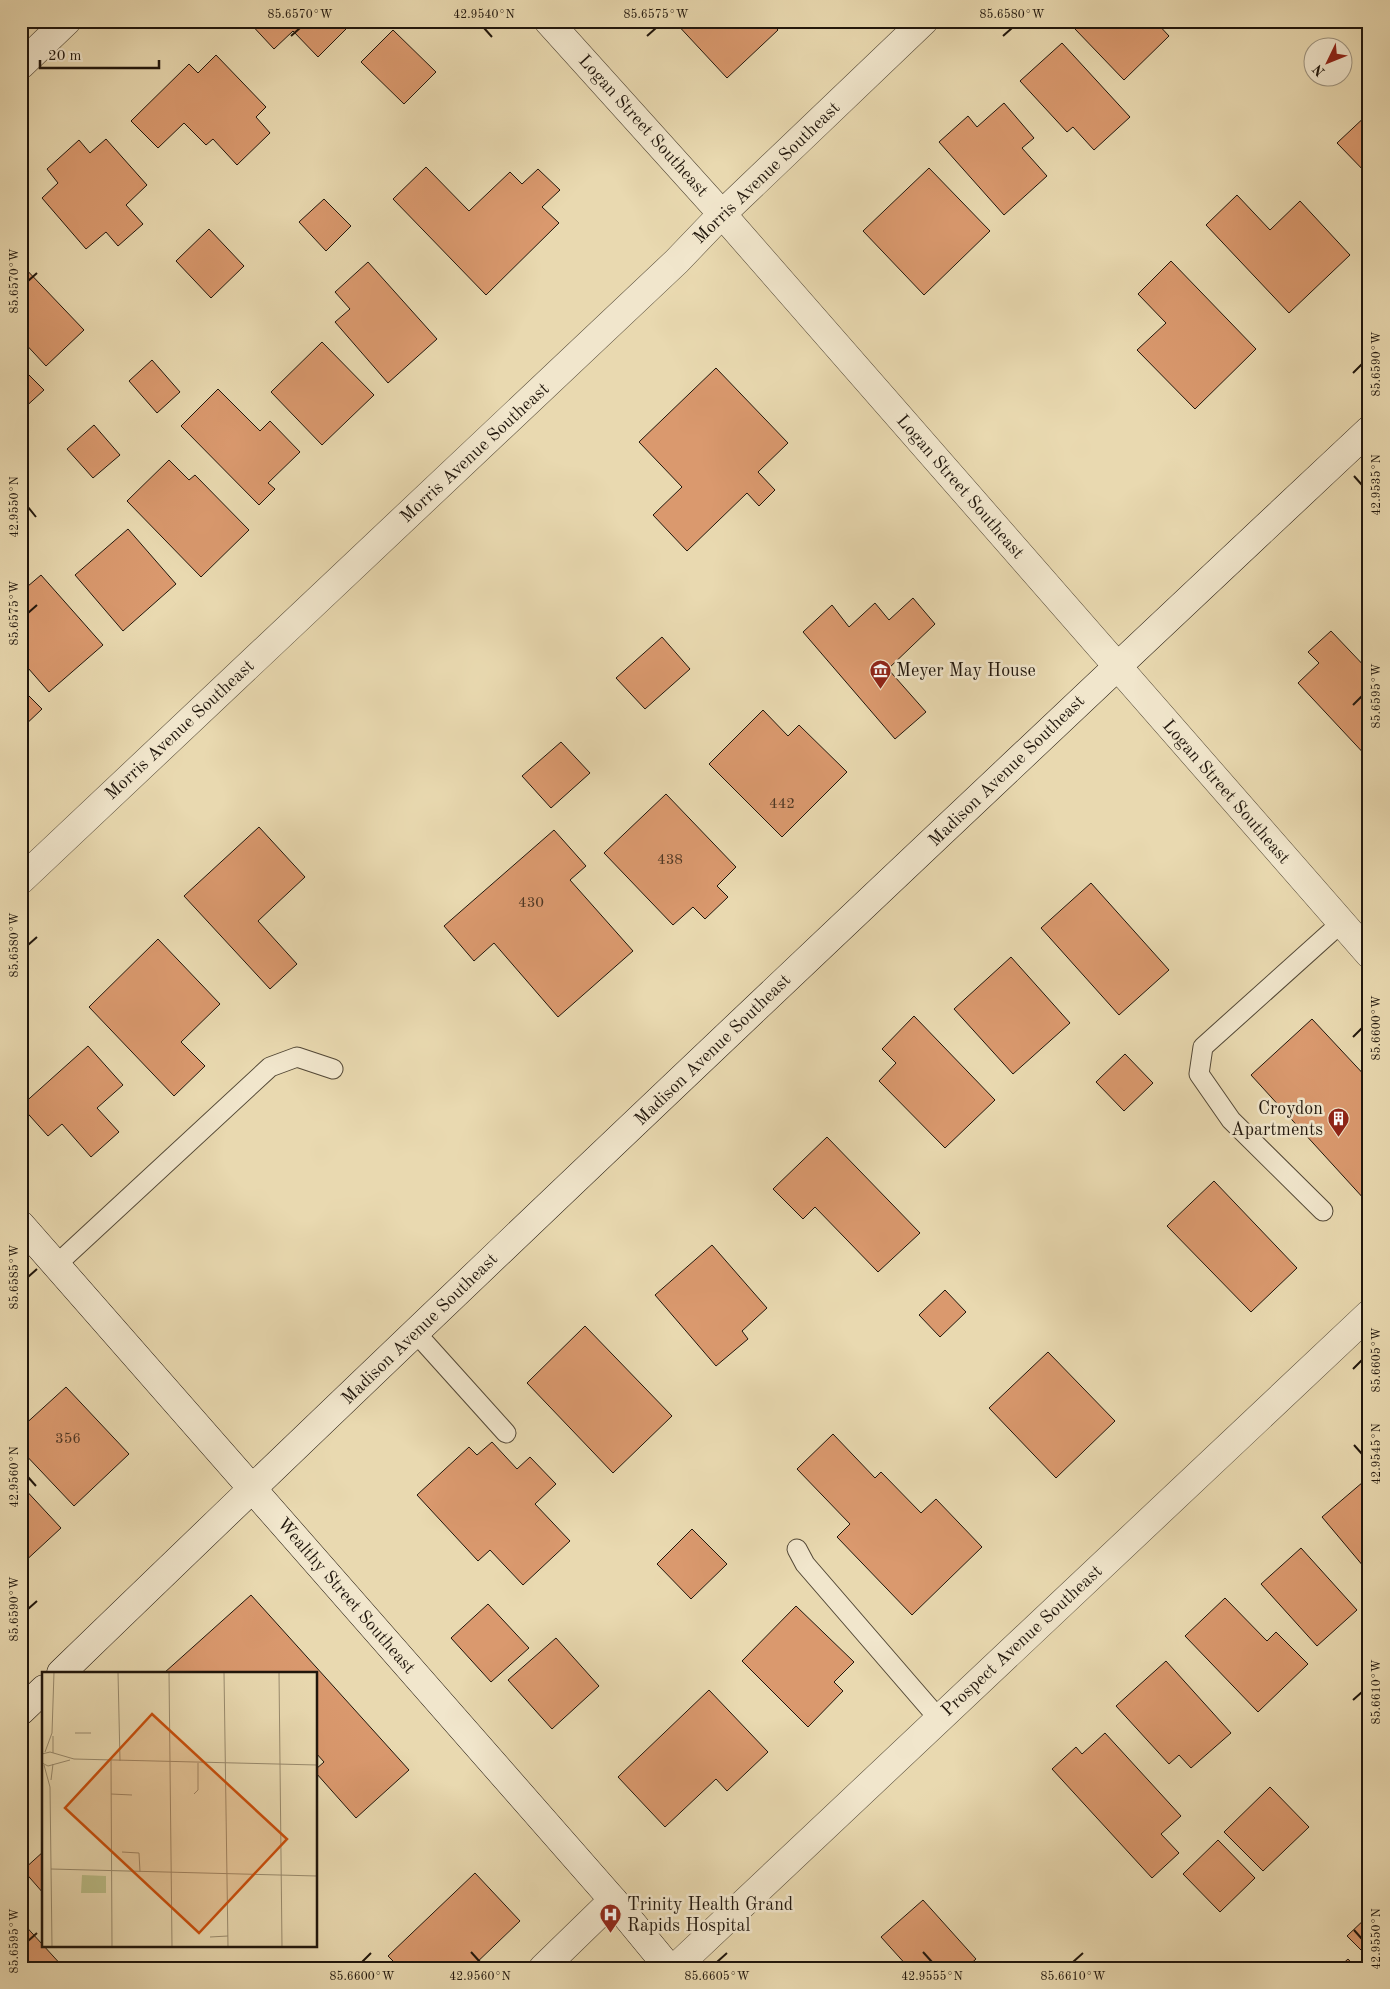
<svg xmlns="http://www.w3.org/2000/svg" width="1390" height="1989" viewBox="0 0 1390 1989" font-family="'Old Standard TT',serif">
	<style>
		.building { fill: #da996e; stroke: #20160c }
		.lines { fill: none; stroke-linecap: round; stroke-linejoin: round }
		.lane-casing { stroke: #524735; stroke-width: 21 }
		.street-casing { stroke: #524735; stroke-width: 29 }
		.secondary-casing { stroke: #20160c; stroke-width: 29 }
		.lane { stroke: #f1e6cc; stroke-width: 19 }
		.street { stroke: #f1e6cc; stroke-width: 28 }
		.secondary { stroke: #f1e6cc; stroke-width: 28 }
		.ticks { fill: none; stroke: #20160c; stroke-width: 2 }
		.labels { text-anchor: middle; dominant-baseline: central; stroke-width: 5; stroke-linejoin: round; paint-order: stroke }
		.number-label { font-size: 15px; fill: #4e3724 }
		.street-label { font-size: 18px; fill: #20160c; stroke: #f1e6cc }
		.poi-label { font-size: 18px; fill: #20160c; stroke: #f1e6cc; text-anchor: start }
		.inset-road { fill: none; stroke: #998b6e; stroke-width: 1 }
		.view { fill: #ca4f0c; fill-opacity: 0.15; stroke: #ca4f0c; stroke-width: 2.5 }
		.inset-edge { fill: none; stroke: #20160c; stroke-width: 2.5 }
		.neatline { fill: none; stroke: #20160c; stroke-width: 2 }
		.ticks-label { font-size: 12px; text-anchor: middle; fill: #20160c }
	</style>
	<rect width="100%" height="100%" fill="#e9d9b0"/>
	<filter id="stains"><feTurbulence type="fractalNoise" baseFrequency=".004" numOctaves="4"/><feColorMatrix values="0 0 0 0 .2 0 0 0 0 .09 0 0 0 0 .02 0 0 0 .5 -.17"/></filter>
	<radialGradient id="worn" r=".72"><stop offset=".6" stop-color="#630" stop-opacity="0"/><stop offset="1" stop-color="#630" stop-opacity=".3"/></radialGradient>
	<g class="building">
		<polygon points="248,21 354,21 318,57 293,31 274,49"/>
		<polygon points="674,21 770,21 778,30 727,78"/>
		<polygon points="1083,21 1155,21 1169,36 1124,80 1075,29"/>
		<polygon points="393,30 436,72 404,104 361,62"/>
		<polygon points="1062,43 1130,117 1094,150 1073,127 1067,132 1020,81"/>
		<polygon points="216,55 266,107 256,117 270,133 237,165 213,139 206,145 184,123 158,148 131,121 189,64 198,73"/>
		<polygon points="1004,103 1034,138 1022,148 1047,176 1004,215 939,142 968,116 977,127"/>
		<polygon points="1369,113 1369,176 1337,143"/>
		<polygon points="106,139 147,185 126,205 143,224 118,246 106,232 86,249 42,198 58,183 47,169 79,140 90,153"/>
		<polygon points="426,167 469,211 510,172 522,184 538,169 560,190 542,207 559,223 486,295 393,199"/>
		<polygon points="929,168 990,231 924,295 863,231"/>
		<polygon points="1237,195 1270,230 1300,201 1350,255 1289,313 1206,225"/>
		<polygon points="324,199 351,226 326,251 299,222"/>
		<polygon points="209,229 244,266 211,298 176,261"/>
		<polygon points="1171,261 1256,349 1195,409 1137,350 1166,323 1138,294"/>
		<polygon points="368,262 437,339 388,383 335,322 350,309 335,292"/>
		<polygon points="21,264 84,330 46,366 21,339"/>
		<polygon points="322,342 374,395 322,445 271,392"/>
		<polygon points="152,360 180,392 157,413 129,381"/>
		<polygon points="21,367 44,390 21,411"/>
		<polygon points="716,368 788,443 758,472 775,490 759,506 747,493 687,551 653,515 682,487 639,442"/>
		<polygon points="218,389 260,431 270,421 300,452 268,483 275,489 259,505 181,426"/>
		<polygon points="94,425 120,455 93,478 67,449"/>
		<polygon points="169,460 189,480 195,475 249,530 201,577 127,501"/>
		<polygon points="128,529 176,584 123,631 75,575"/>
		<polygon points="41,575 103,645 49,692 21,660 21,592"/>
		<polygon points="913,598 935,624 888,669 926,712 895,739 803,632 832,605 849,627 875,603 889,620"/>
		<polygon points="1331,631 1369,671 1369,759 1298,683 1319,663 1308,652"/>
		<polygon points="662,637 690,669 645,709 616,678"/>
		<polygon points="21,688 42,709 21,729"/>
		<polygon points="763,710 788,736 799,725 847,772 782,837 709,764"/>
		<polygon points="561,742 590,773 551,808 522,776"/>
		<polygon points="666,794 736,867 717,886 728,897 705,919 693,907 673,925 604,853"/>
		<polygon points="259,827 305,877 258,921 297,964 270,989 184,896"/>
		<polygon points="554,830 586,866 570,880 633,951 558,1017 494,943 474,961 444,926"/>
		<polygon points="1091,883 1169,970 1119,1015 1041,928"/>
		<polygon points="158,939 220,1004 181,1042 205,1066 174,1096 89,1007"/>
		<polygon points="1011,957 1070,1023 1013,1074 954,1009"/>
		<polygon points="914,1016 995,1100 945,1148 879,1081 896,1063 882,1049"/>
		<polygon points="1312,1019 1369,1080 1369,1196 1365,1200 1251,1075"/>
		<polygon points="88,1046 123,1085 97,1108 119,1132 91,1157 62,1124 48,1136 21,1106"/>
		<polygon points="1125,1054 1153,1083 1124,1111 1096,1082"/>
		<polygon points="827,1137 920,1233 878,1272 815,1207 803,1219 773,1189"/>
		<polygon points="1214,1181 1297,1268 1251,1312 1167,1226"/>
		<polygon points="712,1245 767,1308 742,1331 748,1339 716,1366 655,1295"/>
		<polygon points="945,1290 966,1312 940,1337 919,1315"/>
		<polygon points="585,1326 672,1416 613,1473 527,1383"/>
		<polygon points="1048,1352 1115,1421 1056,1478 989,1408"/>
		<polygon points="66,1387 129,1454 74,1506 21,1450 21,1428"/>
		<polygon points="833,1434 875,1478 881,1472 921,1513 936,1499 982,1547 912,1615 837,1537 850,1524 797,1469"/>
		<polygon points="492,1442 517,1469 530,1457 556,1484 535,1504 570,1541 523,1585 490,1550 478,1561 417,1495 469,1447 477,1455"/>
		<polygon points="1363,1482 1369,1489 1369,1573 1322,1517"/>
		<polygon points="21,1485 61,1528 21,1565"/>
		<polygon points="692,1529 727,1564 691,1599 657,1564"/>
		<polygon points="1301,1548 1357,1610 1317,1646 1261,1584"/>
		<polygon points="251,1595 409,1770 356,1818 316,1773 316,1769 324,1762 316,1753 316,1673 164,1673"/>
		<polygon points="1225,1598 1267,1641 1276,1632 1308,1664 1258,1712 1185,1636"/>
		<polygon points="488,1604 529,1648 491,1682 451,1638"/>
		<polygon points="796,1606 854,1662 834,1682 843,1691 808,1727 742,1661"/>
		<polygon points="556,1638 599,1686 552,1729 508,1680"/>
		<polygon points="1166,1661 1231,1733 1191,1768 1179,1755 1169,1764 1116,1706"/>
		<polygon points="709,1690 768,1752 727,1791 716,1779 665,1827 618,1777"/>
		<polygon points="1105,1733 1181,1816 1161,1834 1179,1853 1152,1878 1052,1769 1076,1747 1082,1754"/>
		<polygon points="1270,1787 1309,1827 1263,1871 1224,1832"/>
		<polygon points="1218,1840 1255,1878 1220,1912 1183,1874"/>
		<polygon points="44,1851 44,1894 23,1870"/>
		<polygon points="475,1873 520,1921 471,1968 400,1968 388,1956"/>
		<polygon points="923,1900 976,1959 966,1968 909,1968 881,1937"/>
		<polygon points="1369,1915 1369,1958 1347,1936"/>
		<polygon points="21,1921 64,1968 21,1968"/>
		<polygon points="1348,1959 1356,1968 1338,1968"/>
	</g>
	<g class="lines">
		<defs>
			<g id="lane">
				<polyline points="1323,1211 1231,1120 1199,1074 1203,1047 1341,923"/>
				<polyline points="56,1265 270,1067 297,1057 333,1069"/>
				<polyline points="416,1333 506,1433"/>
				<polyline points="797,1549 805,1564 939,1719"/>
			</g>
			<g id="street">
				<polyline points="548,21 722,214 1369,954"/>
				<polyline points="21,65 67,21"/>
				<polyline points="21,880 677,261 722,214 924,21"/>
				<polyline points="543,1968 613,1900"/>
				<polyline points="675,1968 1369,1314"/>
			</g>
			<g id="secondary">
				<polyline points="21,1225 613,1900 669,1968"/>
				<path d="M61,1673C493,1255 930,842 1369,430"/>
				<polyline points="21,1711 44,1689"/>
			</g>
		</defs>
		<use href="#lane" class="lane-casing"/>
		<use href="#street" class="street-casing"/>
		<use href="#secondary" class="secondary-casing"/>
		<use href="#lane" class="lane"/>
		<use href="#street" class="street"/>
		<use href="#secondary" class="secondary"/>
	</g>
	<path class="ticks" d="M484,28L492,37M291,36L300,28M647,36L656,28M1003,36L1012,28M28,281L37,273M1353,373L1362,364M1354,476L1362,485M28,507L36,517M28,613L37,605M1353,705L1362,696M28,945L37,937M1353,1037L1362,1028M28,1277L37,1269M1353,1369L1362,1360M1354,1445L1362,1454M28,1477L36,1486M28,1609L37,1601M1353,1700L1362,1692M1354,1930L1362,1939M28,1941L37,1933M471,1952L480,1962M923,1952L932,1962M362,1962L371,1953M717,1962L727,1953M1073,1962L1083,1953"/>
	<defs>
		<symbol id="museum-pin" viewBox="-11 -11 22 30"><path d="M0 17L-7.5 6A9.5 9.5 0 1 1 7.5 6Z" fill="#8f2418" stroke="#f1e6cc"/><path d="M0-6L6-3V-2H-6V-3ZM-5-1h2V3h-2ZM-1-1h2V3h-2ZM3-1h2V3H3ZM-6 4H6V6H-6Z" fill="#fff"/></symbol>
		<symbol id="building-pin" viewBox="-11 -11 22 30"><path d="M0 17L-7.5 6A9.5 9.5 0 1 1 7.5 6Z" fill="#8f2418" stroke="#f1e6cc"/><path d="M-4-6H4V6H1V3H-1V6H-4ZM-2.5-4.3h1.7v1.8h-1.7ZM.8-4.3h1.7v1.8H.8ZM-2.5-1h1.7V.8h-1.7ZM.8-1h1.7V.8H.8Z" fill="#fff"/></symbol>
		<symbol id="hospital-pin" viewBox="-11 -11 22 30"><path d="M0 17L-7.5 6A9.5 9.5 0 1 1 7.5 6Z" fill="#8f2418" stroke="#f1e6cc"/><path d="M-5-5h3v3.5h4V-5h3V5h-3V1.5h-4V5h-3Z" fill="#fff"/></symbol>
	</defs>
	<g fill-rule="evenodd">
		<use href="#museum-pin" x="868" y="658" width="25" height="34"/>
		<use href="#building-pin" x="1326" y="1106" width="25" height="34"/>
		<use href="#hospital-pin" x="598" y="1902" width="25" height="34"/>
	</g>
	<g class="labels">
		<g class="number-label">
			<text x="782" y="804">442</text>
			<text x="670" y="860">438</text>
			<text x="531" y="903">430</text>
			<text x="68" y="1439">356</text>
		</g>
		<g class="street-label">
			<text transform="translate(643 126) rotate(48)">Logan Street Southeast</text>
			<text transform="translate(767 173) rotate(-44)">Morris Avenue Southeast</text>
			<text transform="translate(475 453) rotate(-43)">Morris Avenue Southeast</text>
			<text transform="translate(960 487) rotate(49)">Logan Street Southeast</text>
			<text transform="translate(180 730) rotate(-43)">Morris Avenue Southeast</text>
			<text transform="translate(1007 771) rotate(-44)">Madison Avenue Southeast</text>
			<text transform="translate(1226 792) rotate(49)">Logan Street Southeast</text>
			<text transform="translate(713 1050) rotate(-44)">Madison Avenue Southeast</text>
			<text transform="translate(420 1329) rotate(-44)">Madison Avenue Southeast</text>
			<text transform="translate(346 1596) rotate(49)">Wealthy Street Southeast</text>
			<text transform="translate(1022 1641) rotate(-43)">Prospect Avenue Southeast</text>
		</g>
		<g class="poi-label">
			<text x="896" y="671">Meyer May House</text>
			<text x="1323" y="1109" text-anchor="end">Croydon<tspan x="1323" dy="21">Apartments</tspan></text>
			<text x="627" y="1905">Trinity Health Grand<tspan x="627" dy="21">Rapids Hospital</tspan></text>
		</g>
	</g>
	<g transform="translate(42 1672)">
		<rect width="275" height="275" fill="#e9d9b0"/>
		<path d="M40,203L64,204V221H39Z" fill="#bbbe88"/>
		<path class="inset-road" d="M76,0L78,89M127,0L130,275M182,0L186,275M237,0L240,275M33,61H49M11,64V81M3,80L10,61L12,0M0,82L8,80L32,87L275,93M69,88L70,275M0,91L6,94L28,88M2,93L8,115L10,275M9,108L11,92M69,122L90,123M152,122L156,118V91M80,180L97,181L98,200M9,197L275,204M168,265L186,264"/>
		<path class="view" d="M110,42L245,167L157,261L23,136Z"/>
		<rect width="275" height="275" class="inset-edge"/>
	</g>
	<rect width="1390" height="1989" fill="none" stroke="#e9d9b0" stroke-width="55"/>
	<g transform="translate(1328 62) rotate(227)"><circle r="24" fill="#f1e6cc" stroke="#9d937f"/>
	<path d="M0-4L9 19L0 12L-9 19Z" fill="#8f2418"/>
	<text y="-8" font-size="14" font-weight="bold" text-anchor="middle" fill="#20160c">N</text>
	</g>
	<path d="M40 60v8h119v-8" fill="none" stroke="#20160c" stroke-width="2.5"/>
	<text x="48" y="60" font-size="15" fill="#20160c" stroke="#f1e6cc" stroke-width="4" paint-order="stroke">20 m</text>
	<rect x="28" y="28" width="1334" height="1934" class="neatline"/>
	<g class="ticks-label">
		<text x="300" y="18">85.6570°W</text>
		<text x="484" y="18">42.9540°N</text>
		<text x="656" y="18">85.6575°W</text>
		<text x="1012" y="18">85.6580°W</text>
		<text transform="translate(14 281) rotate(-90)" y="4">85.6570°W</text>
		<text transform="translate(1376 364) rotate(-90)" y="4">85.6590°W</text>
		<text transform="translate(1376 485) rotate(-90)" y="4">42.9535°N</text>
		<text transform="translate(14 507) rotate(-90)" y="4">42.9550°N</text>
		<text transform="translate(14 613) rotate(-90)" y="4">85.6575°W</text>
		<text transform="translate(1376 696) rotate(-90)" y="4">85.6595°W</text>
		<text transform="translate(14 945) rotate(-90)" y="4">85.6580°W</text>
		<text transform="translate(1376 1028) rotate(-90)" y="4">85.6600°W</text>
		<text transform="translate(14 1277) rotate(-90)" y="4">85.6585°W</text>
		<text transform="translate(1376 1360) rotate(-90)" y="4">85.6605°W</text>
		<text transform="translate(1376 1454) rotate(-90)" y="4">42.9545°N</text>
		<text transform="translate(14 1477) rotate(-90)" y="4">42.9560°N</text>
		<text transform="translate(14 1609) rotate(-90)" y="4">85.6590°W</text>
		<text transform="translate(1376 1692) rotate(-90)" y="4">85.6610°W</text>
		<text transform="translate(1376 1939) rotate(-90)" y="4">42.9550°N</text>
		<text transform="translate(14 1941) rotate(-90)" y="4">85.6595°W</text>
		<text x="362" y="1980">85.6600°W</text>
		<text x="480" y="1980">42.9560°N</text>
		<text x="717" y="1980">85.6605°W</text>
		<text x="932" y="1980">42.9555°N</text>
		<text x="1073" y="1980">85.6610°W</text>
	</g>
	<rect width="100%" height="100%" filter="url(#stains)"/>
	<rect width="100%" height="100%" fill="url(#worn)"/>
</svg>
